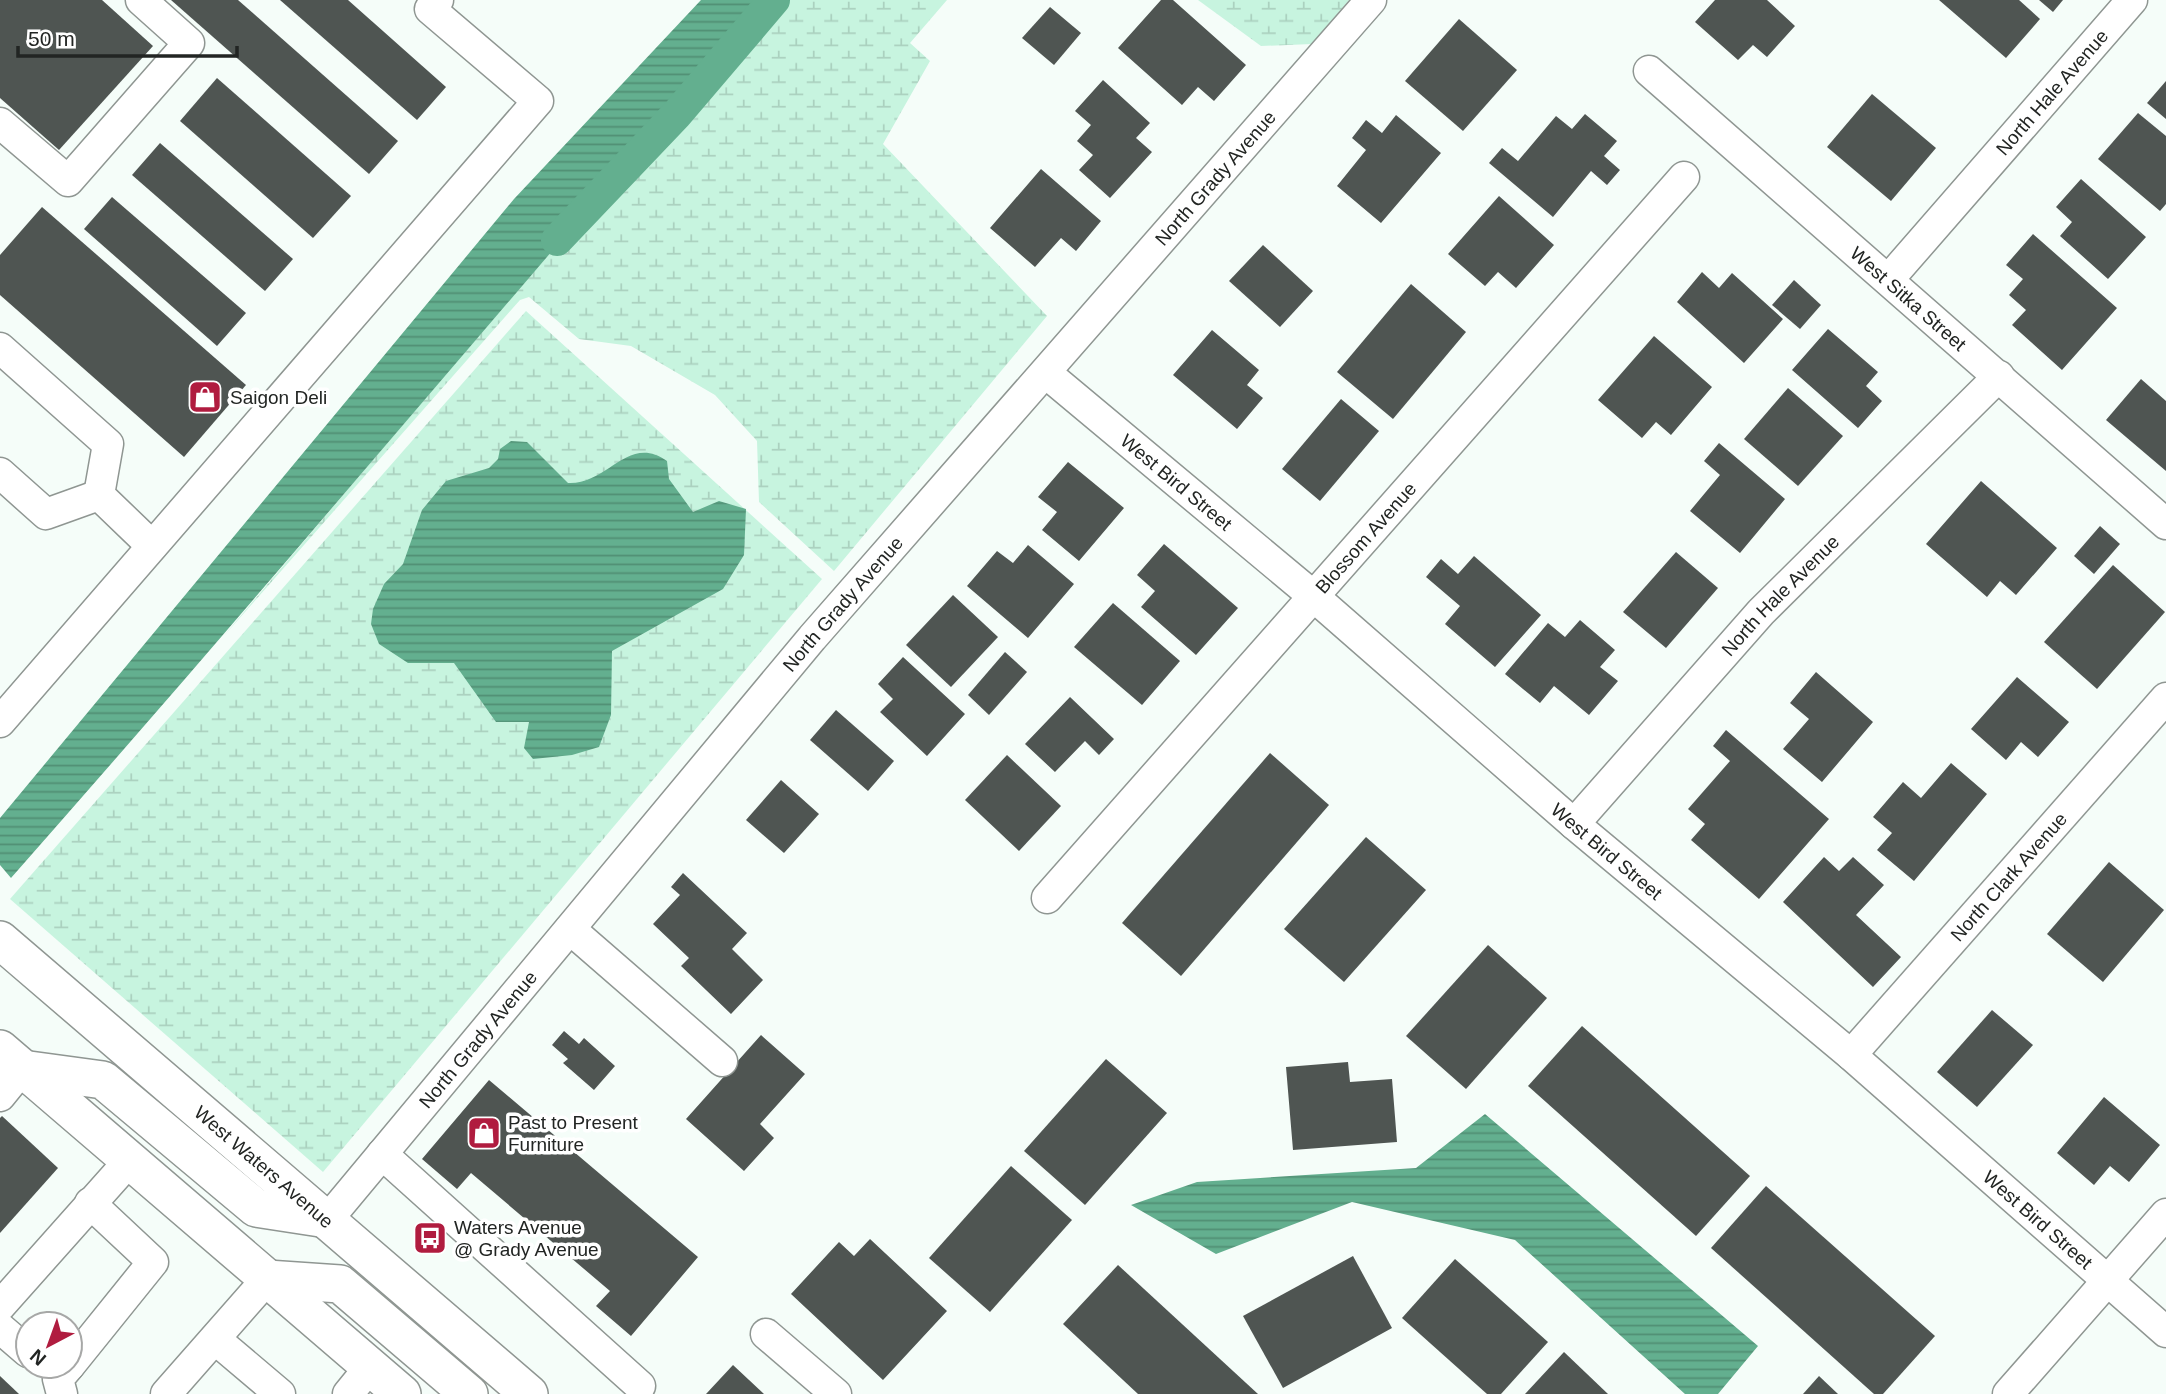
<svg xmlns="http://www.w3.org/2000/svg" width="2166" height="1394" viewBox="0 0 2166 1394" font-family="Arial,sans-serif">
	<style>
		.wetland { fill: url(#wetland-marsh) }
		.water { fill: url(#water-rules) }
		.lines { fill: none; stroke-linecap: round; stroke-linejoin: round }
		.canal { stroke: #63af8f; stroke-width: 32 }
		.building { fill: #4f5552 }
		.minor-casing { stroke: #8f9692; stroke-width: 33 }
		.major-casing { stroke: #8f9692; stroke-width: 40 }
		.minor { stroke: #fff; stroke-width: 30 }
		.major { stroke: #fff; stroke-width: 37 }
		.labels { text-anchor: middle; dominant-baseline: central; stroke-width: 7; stroke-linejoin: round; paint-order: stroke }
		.street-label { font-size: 19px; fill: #222523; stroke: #fff }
		.poi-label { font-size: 19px; fill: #222523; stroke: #fff; text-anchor: start }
	</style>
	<defs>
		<pattern id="wetland-marsh" width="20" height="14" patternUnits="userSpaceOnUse" patternTransform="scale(1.75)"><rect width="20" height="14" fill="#c7f4df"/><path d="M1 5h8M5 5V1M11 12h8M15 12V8" fill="none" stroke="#abd1bf"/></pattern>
		<pattern id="water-rules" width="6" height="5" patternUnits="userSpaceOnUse" patternTransform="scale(1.75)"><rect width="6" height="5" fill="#63af8f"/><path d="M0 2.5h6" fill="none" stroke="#518e74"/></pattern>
	</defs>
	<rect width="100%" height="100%" fill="#f5fdf9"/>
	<g class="wetland">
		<polygon points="769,0 947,0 910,43 930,61 883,144 1047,316 834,571 759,502 757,441 715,395 631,346 579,339 529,297 520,300 222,638 555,245"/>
		<polygon points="1198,0 1349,0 1312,44 1261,46"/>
		<polygon points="526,311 822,579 323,1172 10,899"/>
	</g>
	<g class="water">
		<path d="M701,0H769C515,291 267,588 11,878L0,865V818L514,199Z"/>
		<path d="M511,441L527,442L568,483C608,485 628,433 667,461L669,479L693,512L719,501L746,509L744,555L723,589L612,651L611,715L599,747L572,755L533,759L524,748L529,722H496L454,663H408L379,644L371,624L373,609L384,584L403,564L422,510L446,481L489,468L498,459L500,449Z"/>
		<polygon points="1485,1114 1758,1346 1718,1394 1685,1394 1515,1240 1352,1202 1216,1254 1131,1205 1197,1182 1416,1168"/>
	</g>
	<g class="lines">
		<polyline class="canal" points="557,240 677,114 774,0"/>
	</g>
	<g class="building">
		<polygon points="0,0 102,0 153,46 59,150 0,98"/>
		<polygon points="171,0 238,0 398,141 369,174"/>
		<polygon points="280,0 348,0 446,87 417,120"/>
		<polygon points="1161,0 1173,0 1246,65 1214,101 1198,87 1182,105 1118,48"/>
		<polygon points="1715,0 1767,0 1795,26 1767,57 1753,45 1738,60 1695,22"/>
		<polygon points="1939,0 2019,0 2040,19 2006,58"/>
		<polygon points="2039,0 2063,0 2053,12"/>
		<polygon points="1050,7 1081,33 1054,65 1022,38"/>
		<polygon points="1459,19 1517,70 1463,131 1405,81"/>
		<polygon points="217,78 351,196 313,238 180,121"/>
		<polygon points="1103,80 1150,123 1136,138 1152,152 1110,198 1079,170 1093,155 1077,141 1091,125 1075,111"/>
		<polygon points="2166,81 2166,119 2147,103"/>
		<polygon points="1872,94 1936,148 1891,201 1827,147"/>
		<polygon points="2138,113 2166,136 2166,204 2160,211 2098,159"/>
		<polygon points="1585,114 1617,141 1604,156 1620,170 1607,185 1591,171 1553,217 1489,163 1502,148 1518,161 1556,116 1572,129"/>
		<polygon points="1396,115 1441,153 1381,223 1337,186 1366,150 1352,138 1366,120 1382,133"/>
		<polygon points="160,143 293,259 265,291 132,175"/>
		<polygon points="1041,169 1101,221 1076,251 1061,238 1035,267 990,228"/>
		<polygon points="2081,179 2146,237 2108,279 2060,236 2072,222 2056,207"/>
		<polygon points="1499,196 1554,245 1516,288 1498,272 1485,286 1448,254"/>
		<polygon points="112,197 246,313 217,346 84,229"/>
		<polygon points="42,207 246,385 184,457 0,295 0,255"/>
		<polygon points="2033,234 2117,308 2062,370 2012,325 2026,310 2009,295 2023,279 2006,265"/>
		<polygon points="1263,245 1313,291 1280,327 1229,281"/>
		<polygon points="1702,272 1719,288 1732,273 1783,319 1744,363 1677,302"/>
		<polygon points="1794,280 1821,305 1800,329 1772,305"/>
		<polygon points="1411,284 1466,332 1393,419 1337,372"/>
		<polygon points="1828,329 1878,372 1866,386 1882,401 1858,428 1792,370"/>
		<polygon points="1212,330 1259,370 1247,385 1263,398 1237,429 1173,375"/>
		<polygon points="1654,336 1712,387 1671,435 1656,422 1642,438 1598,400"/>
		<polygon points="2141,379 2166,401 2166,471 2106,420"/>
		<polygon points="1788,388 1843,436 1798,486 1744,439"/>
		<polygon points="1341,399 1379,431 1320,501 1282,469"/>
		<polygon points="1719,443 1785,499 1740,553 1690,511 1720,475 1704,461"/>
		<polygon points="1068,462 1124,508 1079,561 1042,530 1057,512 1038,497"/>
		<polygon points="1981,481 2057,548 2016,595 2000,581 1987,597 1926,544"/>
		<polygon points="2100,526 2120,544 2094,574 2074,556"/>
		<polygon points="1164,544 1238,608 1196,655 1141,607 1155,591 1137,575"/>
		<polygon points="1028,545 1074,584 1028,638 967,586 997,551 1013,563"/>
		<polygon points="1676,552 1718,588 1666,648 1623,612"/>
		<polygon points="1474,556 1541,615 1495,667 1445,624 1460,606 1426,577 1441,559 1458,574"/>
		<polygon points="2113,565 2165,612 2097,689 2044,642"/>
		<polygon points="953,595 998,637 951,687 906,645"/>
		<polygon points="1113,603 1180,661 1142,705 1074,647"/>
		<polygon points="1580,620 1615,650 1600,667 1618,681 1589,715 1554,686 1540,703 1505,674 1548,623 1565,637"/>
		<polygon points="1005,652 1027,672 989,715 968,695"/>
		<polygon points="903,657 965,714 927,756 880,712 893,699 878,684"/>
		<polygon points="1816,672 1873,722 1822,782 1783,749 1809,719 1790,703"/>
		<polygon points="2017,677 2069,722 2038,757 2021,742 2006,760 1971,729"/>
		<polygon points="1070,697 1114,739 1099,755 1085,741 1055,772 1025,744"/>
		<polygon points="836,710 894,761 868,791 810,740"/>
		<polygon points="1726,730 1829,819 1759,899 1691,840 1705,824 1688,809 1730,761 1713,746"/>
		<polygon points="1270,753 1329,805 1181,976 1122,923"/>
		<polygon points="1007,755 1061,806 1019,851 965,800"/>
		<polygon points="1951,763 1987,794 1914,881 1877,850 1892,833 1873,817 1903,782 1921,798"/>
		<polygon points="781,780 819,814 784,853 746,820"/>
		<polygon points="1366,837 1426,890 1344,982 1284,929"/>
		<polygon points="1824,857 1839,871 1853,857 1884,885 1856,915 1901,957 1873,987 1783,902"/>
		<polygon points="2109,862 2164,910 2103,982 2047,934"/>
		<polygon points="683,873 747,933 732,949 763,980 731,1014 681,966 689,958 653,924 680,895 671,887"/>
		<polygon points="1488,945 1547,998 1466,1089 1406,1036"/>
		<polygon points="1992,1010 2033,1045 1977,1107 1937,1072"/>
		<polygon points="1582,1026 1750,1176 1696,1236 1528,1086"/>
		<polygon points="564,1031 579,1044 584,1038 615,1066 594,1090 563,1063 568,1059 552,1045"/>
		<polygon points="761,1035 805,1074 760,1124 774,1138 744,1171 686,1119"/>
		<polygon points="1106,1059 1167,1113 1085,1205 1024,1151"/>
		<polygon points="1348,1062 1350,1082 1392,1079 1397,1142 1293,1150 1286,1067"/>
		<polygon points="489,1080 698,1257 631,1336 596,1306 610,1291 471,1173 457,1189 422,1159"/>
		<polygon points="2104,1097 2160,1145 2129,1182 2110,1166 2094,1185 2057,1153"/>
		<polygon points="2,1116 58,1168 0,1233 0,1118"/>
		<polygon points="1011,1166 1072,1220 990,1312 929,1258"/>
		<polygon points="1766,1186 1935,1336 1883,1394 1874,1394 1711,1248"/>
		<polygon points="870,1239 947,1311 883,1380 791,1294 839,1242 854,1256"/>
		<polygon points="1353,1256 1392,1328 1283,1388 1243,1316"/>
		<polygon points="1455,1259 1548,1342 1501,1394 1487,1394 1402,1318"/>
		<polygon points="1118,1265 1258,1394 1138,1394 1063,1324"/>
		<polygon points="1564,1352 1608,1394 1525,1394"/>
		<polygon points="733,1365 764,1394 706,1394"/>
		<polygon points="0,1376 19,1394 0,1394"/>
		<polygon points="1819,1376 1838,1394 1803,1394"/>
	</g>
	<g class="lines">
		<defs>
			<g id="minor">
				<path id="s1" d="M1649,71L2166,524"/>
				<polyline points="0,123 68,181 189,43 141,0"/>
				<path id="s2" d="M1889,279L2132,0"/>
				<polyline points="0,348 108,444 99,495 152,546"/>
				<path id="s3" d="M1046,373L1312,595L1574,824L1851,1055L2166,1332"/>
				<polyline points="0,473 46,514 99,495"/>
				<polyline points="0,722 538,101 430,9 438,0"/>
				<path id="s4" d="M1574,824L1761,612L1999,376"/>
				<path id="s5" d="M1047,898L1684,177"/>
				<polyline points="570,929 722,1061"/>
				<path id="s6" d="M1851,1055L2166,698"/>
				<polyline points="0,1096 22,1069"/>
				<polyline points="382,1154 640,1386"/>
				<path id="s7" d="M328,1219L812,638L1371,0"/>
				<polyline points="0,1306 130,1160"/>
				<polyline points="0,1328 28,1352"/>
				<polyline points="766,1334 836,1394"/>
				<polyline points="215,1339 280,1394"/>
				<polyline points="70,1365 153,1262 90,1203"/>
				<polyline points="62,1394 58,1379 69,1366"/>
				<polyline points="166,1394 267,1279"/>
				<polyline points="348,1394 370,1367"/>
				<polyline points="2008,1394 2166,1214"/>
			</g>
			<g id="major">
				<path id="s8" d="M0,940L529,1394"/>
				<polyline points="0,1049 402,1394"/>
				<polyline points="22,1069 103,1080 256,1208 327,1219"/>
				<polyline points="267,1279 340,1284 469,1394"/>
			</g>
		</defs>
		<use href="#minor" class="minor-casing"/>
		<use href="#major" class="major-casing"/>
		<use href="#minor" class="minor"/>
		<use href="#major" class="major"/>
	</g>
	<defs>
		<symbol id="shop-square" viewBox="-11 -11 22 22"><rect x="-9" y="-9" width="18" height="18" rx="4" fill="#b01c3f" stroke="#fff"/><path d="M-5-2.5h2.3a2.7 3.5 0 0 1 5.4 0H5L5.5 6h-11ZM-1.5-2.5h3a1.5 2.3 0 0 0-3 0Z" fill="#fff"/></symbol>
		<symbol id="bus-square" viewBox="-11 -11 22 22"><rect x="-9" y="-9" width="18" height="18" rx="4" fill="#b01c3f" stroke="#fff"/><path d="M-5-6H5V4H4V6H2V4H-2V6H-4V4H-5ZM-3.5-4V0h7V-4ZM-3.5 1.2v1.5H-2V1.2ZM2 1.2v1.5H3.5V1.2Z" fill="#fff"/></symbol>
	</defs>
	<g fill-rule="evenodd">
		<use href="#shop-square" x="186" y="378" width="38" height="38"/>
		<use href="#shop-square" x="465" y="1114" width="38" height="38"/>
		<use href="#bus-square" x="411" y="1219" width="38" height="38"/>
	</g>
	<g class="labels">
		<g class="street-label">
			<text stroke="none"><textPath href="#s2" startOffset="248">North Hale Avenue</textPath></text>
			<text stroke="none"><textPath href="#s7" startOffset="1368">North Grady Avenue</textPath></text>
			<text stroke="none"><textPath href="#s1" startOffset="345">West Sitka Street</textPath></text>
			<text stroke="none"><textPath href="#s3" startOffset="170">West Bird Street</textPath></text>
			<text stroke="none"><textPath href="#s5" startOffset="481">Blossom Avenue</textPath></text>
			<text stroke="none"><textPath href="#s4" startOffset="308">North Hale Avenue</textPath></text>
			<text stroke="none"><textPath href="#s7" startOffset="802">North Grady Avenue</textPath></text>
			<text stroke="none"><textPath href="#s3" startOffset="737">West Bird Street</textPath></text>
			<text stroke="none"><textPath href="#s6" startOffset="238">North Clark Avenue</textPath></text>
			<text stroke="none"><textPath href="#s7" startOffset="234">North Grady Avenue</textPath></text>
			<text stroke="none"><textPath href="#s8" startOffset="348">West Waters Avenue</textPath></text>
			<text stroke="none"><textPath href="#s3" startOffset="1304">West Bird Street</textPath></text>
		</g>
		<g class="poi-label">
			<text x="230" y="397">Saigon Deli</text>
			<text x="508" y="1122">Past to Present<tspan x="508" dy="22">Furniture</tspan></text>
			<text x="454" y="1227">Waters Avenue<tspan x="454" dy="22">@ Grady Avenue</tspan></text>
		</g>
	</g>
	<g transform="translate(49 1345) rotate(221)"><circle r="33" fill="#ffffff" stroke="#a7a8a7" stroke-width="2"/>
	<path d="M0-5L12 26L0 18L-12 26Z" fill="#b01c3f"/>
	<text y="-10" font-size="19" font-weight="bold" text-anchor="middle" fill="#222523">N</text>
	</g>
	<path d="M18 46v10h219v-10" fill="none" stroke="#222523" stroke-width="3.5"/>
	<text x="28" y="46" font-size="21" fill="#222523" stroke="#ffffff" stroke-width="5" paint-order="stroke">50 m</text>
</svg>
